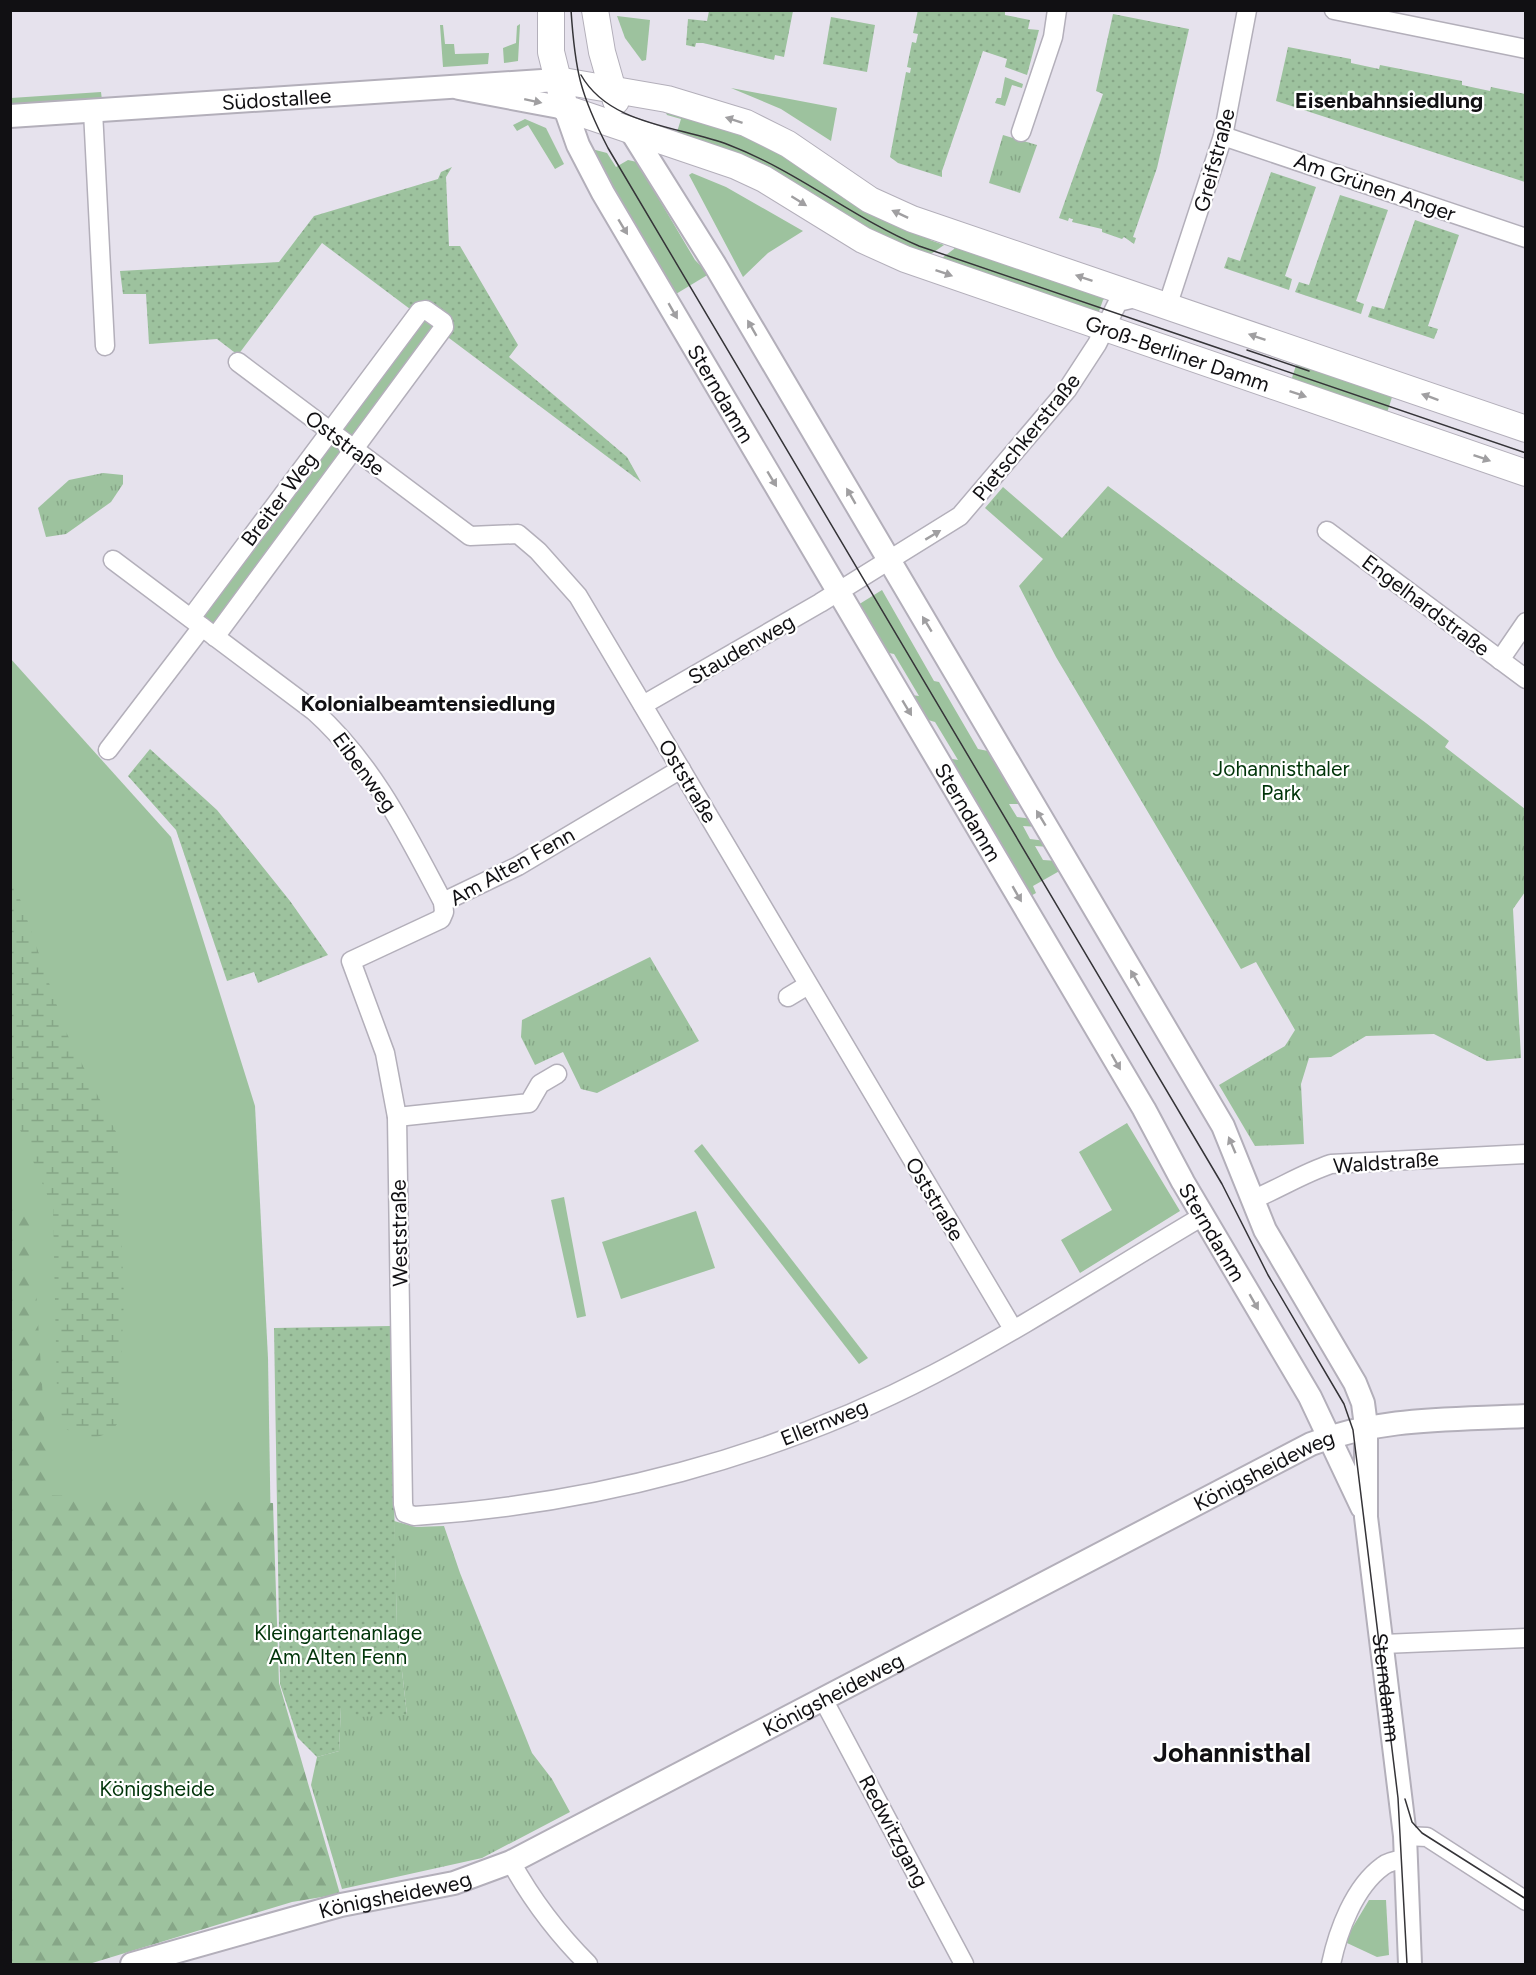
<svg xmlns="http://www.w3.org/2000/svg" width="1536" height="1975" viewBox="0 0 1536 1975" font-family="Figtree,sans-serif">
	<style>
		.grass { fill: #9dc29e }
		.forest { fill: url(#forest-firs) }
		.wetland { fill: url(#wetland-marsh) }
		.park { fill: url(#park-tufts) }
		.garden { fill: url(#garden-dots) }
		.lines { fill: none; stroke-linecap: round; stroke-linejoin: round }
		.minor-casing { stroke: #b3afba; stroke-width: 21 }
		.tertiary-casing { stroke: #b3afba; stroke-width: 26 }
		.secondary-casing { stroke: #b3afba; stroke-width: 28 }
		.minor { stroke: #fff; stroke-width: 18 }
		.tertiary { stroke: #fff; stroke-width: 22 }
		.secondary { stroke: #fff; stroke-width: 26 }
		.tram { stroke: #353438; stroke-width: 1.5 }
		.oneway { fill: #a09fa1 }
		.labels { text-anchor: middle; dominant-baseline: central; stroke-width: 4.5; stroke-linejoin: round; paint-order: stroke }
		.street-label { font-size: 21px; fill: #111013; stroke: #fff }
		.park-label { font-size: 21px; fill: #003409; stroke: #fff }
		.neighbourhood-label { font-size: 22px; font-weight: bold; fill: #111013; stroke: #fff }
		.district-label { font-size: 27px; font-weight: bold; fill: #111013; stroke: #fff }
	</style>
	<defs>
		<pattern id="forest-firs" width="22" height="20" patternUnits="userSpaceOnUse" patternTransform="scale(1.5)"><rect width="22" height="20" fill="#9dc29e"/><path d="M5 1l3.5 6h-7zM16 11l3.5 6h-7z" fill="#86a687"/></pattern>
		<pattern id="wetland-marsh" width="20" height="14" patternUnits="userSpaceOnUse" patternTransform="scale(1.5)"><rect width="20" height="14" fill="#9dc29e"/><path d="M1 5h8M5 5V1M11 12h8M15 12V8" fill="none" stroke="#86a687"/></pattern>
		<pattern id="park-tufts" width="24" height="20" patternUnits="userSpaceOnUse" patternTransform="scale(1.5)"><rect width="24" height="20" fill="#9dc29e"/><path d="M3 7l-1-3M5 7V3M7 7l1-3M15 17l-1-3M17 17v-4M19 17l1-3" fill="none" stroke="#86a687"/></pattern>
		<pattern id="garden-dots" width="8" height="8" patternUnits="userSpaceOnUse" patternTransform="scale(1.5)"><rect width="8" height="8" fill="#9dc29e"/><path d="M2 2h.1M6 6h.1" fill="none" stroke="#86a687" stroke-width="1.8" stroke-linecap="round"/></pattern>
	</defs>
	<rect width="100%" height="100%" fill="#e6e2ed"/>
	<g class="grass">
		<polygon points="617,16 650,20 646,60 642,61 625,38"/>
		<polygon points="520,24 518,61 504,63 503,48 516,43 517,26"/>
		<polygon points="440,25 443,25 445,44 454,44 455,54 489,53 488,64 443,67"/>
		<polygon points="731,88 837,108 831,141 781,109"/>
		<polygon points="101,92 102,100 11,105 11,98"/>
		<polygon points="664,109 758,140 931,237 930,240 944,245 931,254 928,261 677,139 674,131 677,132 681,119 667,115"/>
		<polygon points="525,119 546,128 564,164 555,169 528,125 517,131 513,125"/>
		<polygon points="584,147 607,153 616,167 628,160 637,162 695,260 709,274 671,297"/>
		<polygon points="692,173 726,187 803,231 768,253 743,277 689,175"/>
		<polygon points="956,242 1109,295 1103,300 1097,317 952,268 954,262 942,258 954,249"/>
		<polygon points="423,318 435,327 353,438 343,431 341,423"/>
		<polygon points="1298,359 1394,391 1386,416 1290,384"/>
		<polygon points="329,441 343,450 215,625 204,619 201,611"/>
		<polygon points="882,590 934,681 939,682 978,749 993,752 1024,804 1009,804 1017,817 1033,819 1038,827 1023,826 1030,839 1046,841 1050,847 1035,846 1043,860 1058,861 1063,869 1033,886 1036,893 1025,899 942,757 958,760 935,722 918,717 904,694 919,696 894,654 879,651 853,608"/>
		<polygon points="10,658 171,837 255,1106 268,1358 271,1540 11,1522"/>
		<polygon points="1127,1123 1180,1211 1080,1273 1061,1240 1112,1210 1079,1152"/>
		<polygon points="702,1144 868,1358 859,1364 694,1151"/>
		<polygon points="564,1197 586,1316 577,1318 551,1200"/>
		<polygon points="696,1211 715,1268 621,1299 602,1242"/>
		<polygon points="1369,1900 1386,1900 1389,1955 1377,1957 1347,1943 1348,1935"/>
	</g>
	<polygon class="forest" points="10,1187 32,1226 49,1495 273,1503 279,1683 340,1894 292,1902 89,1964 11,1964"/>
	<polygon class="wetland" points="11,873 66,1032 117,1134 124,1298 118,1423 109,1433 88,1440 64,1428 57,1392 53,1209 11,1108"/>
	<g class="park">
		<polygon points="1005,77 1023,84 1022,88 1012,85 1005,106 995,103 997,98 1001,98"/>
		<polygon points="1003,135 1037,145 1020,193 989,183"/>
		<polygon points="103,473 123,475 123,484 111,502 66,534 46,537 38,508 69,480"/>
		<polygon points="1108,486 1426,723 1449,741 1445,747 1525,809 1525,892 1513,909 1521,1058 1487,1061 1434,1034 1366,1036 1331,1057 1309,1058 1301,1084 1304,1144 1255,1146 1219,1085 1285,1046 1295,1030 1256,962 1241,969 1056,657 1019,586 1043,559 985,508 1003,487 1062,538"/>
		<polygon points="650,957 699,1041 597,1093 581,1089 563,1052 535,1065 521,1037 522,1020"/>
		<polygon points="394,1521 416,1527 444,1526 460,1573 532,1753 552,1779 570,1812 482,1858 342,1889 311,1785 317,1757 339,1751 341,1706 407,1715 397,1627"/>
	</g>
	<g class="garden">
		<polygon points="918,10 1005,11 1005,15 1030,20 1028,29 1039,30 1027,75 1005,67 1007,59 983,51 942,171 942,177 898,163 890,157 906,72 910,73 911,68 907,67 912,42 916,43 918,34 913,33"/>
		<polygon points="709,11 793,11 784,57 775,55 774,60 703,43 696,43 695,47 686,45 688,19 707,21"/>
		<polygon points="1113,14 1189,29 1157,168 1133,237 1136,238 1134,244 1124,237 1122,239 1102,232 1102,229 1072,222 1073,219 1069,218 1068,221 1059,218 1103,94 1096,91"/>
		<polygon points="831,17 875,25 867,72 823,64"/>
		<polygon points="1288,47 1351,59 1351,63 1379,69 1380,65 1462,81 1462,85 1490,91 1491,87 1525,94 1525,182 1276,101"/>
		<polygon points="452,167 446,177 449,246 460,246 518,345 509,357 627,457 641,482 445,335 449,328 414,312 322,243 238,355 217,339 149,344 146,294 123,294 120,271 279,262 314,216 438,179 441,172"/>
		<polygon points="1271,172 1316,187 1285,276 1292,279 1289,290 1224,268 1228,257 1240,261"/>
		<polygon points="1340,195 1388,210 1356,301 1364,304 1361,314 1295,292 1299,282 1309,285"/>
		<polygon points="1415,220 1459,235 1428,326 1438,329 1434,339 1368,317 1372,306 1384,309"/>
		<polygon points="150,749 217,810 290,901 328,955 258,983 254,972 227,981 176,830 128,776"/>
		<polygon points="390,1326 397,1627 407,1715 356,1717 341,1707 339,1751 317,1757 298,1738 280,1684 274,1328"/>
	</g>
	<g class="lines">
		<defs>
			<g id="minor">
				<polyline points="1334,10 1526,49"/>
				<polyline points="93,111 105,346"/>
				<polyline points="1021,132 1053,37 1057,10"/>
				<polyline points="1223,136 1526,238"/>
				<polyline points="1167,307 1223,136 1247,10"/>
				<polyline points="238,362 470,536 518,534 538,551 578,596 1013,1329"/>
				<polyline points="1327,531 1526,679"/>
				<path d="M113,560L314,711C373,764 406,832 443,902L444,912L441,919L351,961L385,1053L397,1117L403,1504L405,1513L414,1516C594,1504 773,1458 934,1374C1026,1326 1113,1269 1203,1216"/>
				<polyline points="191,618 420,311 426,310 443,322 444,327 215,637"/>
				<polyline points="1500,660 1526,622"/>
				<polyline points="643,705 820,603 960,516 1067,390 1097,344 1118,302 1140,297"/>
				<polyline points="108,750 202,627"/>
				<polyline points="443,902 518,866 681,769"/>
				<polyline points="788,997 808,985"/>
				<polyline points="397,1117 529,1103 540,1084 557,1074"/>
				<path d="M1254,1199C1280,1188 1304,1173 1331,1164L1526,1154"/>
				<polyline points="1383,1644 1526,1638"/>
				<polyline points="823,1699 964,1964"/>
				<polyline points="1405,1836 1427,1837 1526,1901"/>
				<path d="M511,1862C532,1900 558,1934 588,1964"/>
				<path d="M1331,1964C1338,1931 1354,1887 1383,1866C1389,1861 1399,1860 1406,1859"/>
			</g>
			<g id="tertiary">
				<path id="s1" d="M459,88L565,108L578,145L603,193L1144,1109L1183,1182L1310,1397L1362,1507"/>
				<path id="s2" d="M10,116L557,80"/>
				<path id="s3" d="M631,131L715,265L1223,1126L1265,1230L1355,1383L1363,1403L1366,1426V1517L1405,1836L1410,1964"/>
				<path id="s4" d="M132,1964L341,1905L454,1883L511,1862L1311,1444C1380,1417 1452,1420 1526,1416"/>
			</g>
			<g id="secondary">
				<path id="s5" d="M551,10V52L565,108L736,166L764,179L863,240L905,259L1526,473"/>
				<polyline points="595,10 602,52 616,101"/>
				<polyline points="557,80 667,99 746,123 788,144 870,200 912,219 1526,429"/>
			</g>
		</defs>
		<use href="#minor" class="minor-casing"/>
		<use href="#tertiary" class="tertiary-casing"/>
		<use href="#secondary" class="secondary-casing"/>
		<use href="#minor" class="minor"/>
		<use href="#tertiary" class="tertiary"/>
		<use href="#secondary" class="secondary"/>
		<g class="tram">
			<path d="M571,10C575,71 580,94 608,148L1222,1184L1268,1275L1344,1404L1353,1430L1398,1798L1407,1964"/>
			<path d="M581,75C610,126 680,126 729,145C797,171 853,218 919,246L1526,453"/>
			<polyline points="1247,350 1309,371"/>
			<polyline points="1405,1799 1412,1822 1422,1833 1526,1899"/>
		</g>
	</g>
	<defs><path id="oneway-solid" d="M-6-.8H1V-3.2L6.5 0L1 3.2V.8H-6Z" transform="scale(1.5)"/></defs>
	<g class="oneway">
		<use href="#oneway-solid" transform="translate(533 101) rotate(12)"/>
		<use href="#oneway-solid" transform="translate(734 120) rotate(-162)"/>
		<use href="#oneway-solid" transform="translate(799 201) rotate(32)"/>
		<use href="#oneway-solid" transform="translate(900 214) rotate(-155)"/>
		<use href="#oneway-solid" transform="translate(623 227) rotate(59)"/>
		<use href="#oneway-solid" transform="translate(944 273) rotate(19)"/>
		<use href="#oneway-solid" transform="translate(1084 278) rotate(-161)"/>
		<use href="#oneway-solid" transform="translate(673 311) rotate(60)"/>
		<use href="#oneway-solid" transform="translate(752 328) rotate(-120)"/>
		<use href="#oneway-solid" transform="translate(1257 337) rotate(-161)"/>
		<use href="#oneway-solid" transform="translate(1298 394) rotate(19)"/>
		<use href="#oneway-solid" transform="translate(1430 397) rotate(-160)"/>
		<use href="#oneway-solid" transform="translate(1482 458) rotate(19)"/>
		<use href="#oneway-solid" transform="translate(772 479) rotate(59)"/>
		<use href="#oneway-solid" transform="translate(851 496) rotate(-120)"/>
		<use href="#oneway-solid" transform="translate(933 535) rotate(-31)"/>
		<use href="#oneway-solid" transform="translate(927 624) rotate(-121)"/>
		<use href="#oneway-solid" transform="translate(907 708) rotate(59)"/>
		<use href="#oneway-solid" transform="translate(1041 818) rotate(-121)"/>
		<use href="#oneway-solid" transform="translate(1017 894) rotate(60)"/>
		<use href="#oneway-solid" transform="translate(1135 978) rotate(-120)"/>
		<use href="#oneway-solid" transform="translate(1116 1062) rotate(60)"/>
		<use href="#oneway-solid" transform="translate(1232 1145) rotate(-113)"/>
		<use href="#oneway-solid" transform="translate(1254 1302) rotate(60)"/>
	</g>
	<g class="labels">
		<g class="street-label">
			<text stroke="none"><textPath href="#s2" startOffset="267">Südostallee</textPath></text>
			<text transform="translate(1214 160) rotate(-75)">Greifstraße</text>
			<text transform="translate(1375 187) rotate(19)">Am Grünen Anger</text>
			<text stroke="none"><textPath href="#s5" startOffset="762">Groß-Berliner Damm</textPath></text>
			<text stroke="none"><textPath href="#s1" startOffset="434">Sterndamm</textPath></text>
			<text transform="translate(1026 437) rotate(-51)">Pietschkerstraße</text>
			<text transform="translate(345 443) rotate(37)">Oststraße</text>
			<text transform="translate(279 499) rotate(-53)">Breiter Weg</text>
			<text transform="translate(1426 605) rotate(37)">Engelhardstraße</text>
			<text transform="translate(741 649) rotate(-30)">Staudenweg</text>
			<text transform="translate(365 772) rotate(54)">Eibenweg</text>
			<text transform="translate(688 781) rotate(59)">Oststraße</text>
			<text stroke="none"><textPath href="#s1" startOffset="920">Sterndamm</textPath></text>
			<text transform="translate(512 866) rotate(-29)">Am Alten Fenn</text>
			<text transform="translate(1386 1162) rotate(-4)">Waldstraße</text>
			<text transform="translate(935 1199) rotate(59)">Oststraße</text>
			<text stroke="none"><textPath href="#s1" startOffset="1406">Sterndamm</textPath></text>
			<text transform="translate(399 1233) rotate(-91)">Weststraße</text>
			<text transform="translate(824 1422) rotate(-22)">Ellernweg</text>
			<text stroke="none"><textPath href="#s4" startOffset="1242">Königsheideweg</textPath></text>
			<text stroke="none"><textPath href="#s3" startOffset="1755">Sterndamm</textPath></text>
			<text stroke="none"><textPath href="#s4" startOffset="756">Königsheideweg</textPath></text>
			<text transform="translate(894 1831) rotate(62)">Redwitzgang</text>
			<text stroke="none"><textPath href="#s4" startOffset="272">Königsheideweg</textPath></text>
		</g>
		<g class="park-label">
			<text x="1281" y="768">Johannisthaler<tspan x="1281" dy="24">Park</tspan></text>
			<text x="338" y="1632">Kleingartenanlage<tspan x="338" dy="24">Am Alten Fenn</tspan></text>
			<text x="157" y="1788">Königsheide</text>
		</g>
		<g class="neighbourhood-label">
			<text x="1389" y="100">Eisenbahnsiedlung</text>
			<text x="428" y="703">Kolonialbeamtensiedlung</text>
		</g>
		<g class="district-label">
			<text x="1232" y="1752">Johannisthal</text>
		</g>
	</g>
	<rect width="1536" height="1975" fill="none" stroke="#111013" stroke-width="24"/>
</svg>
